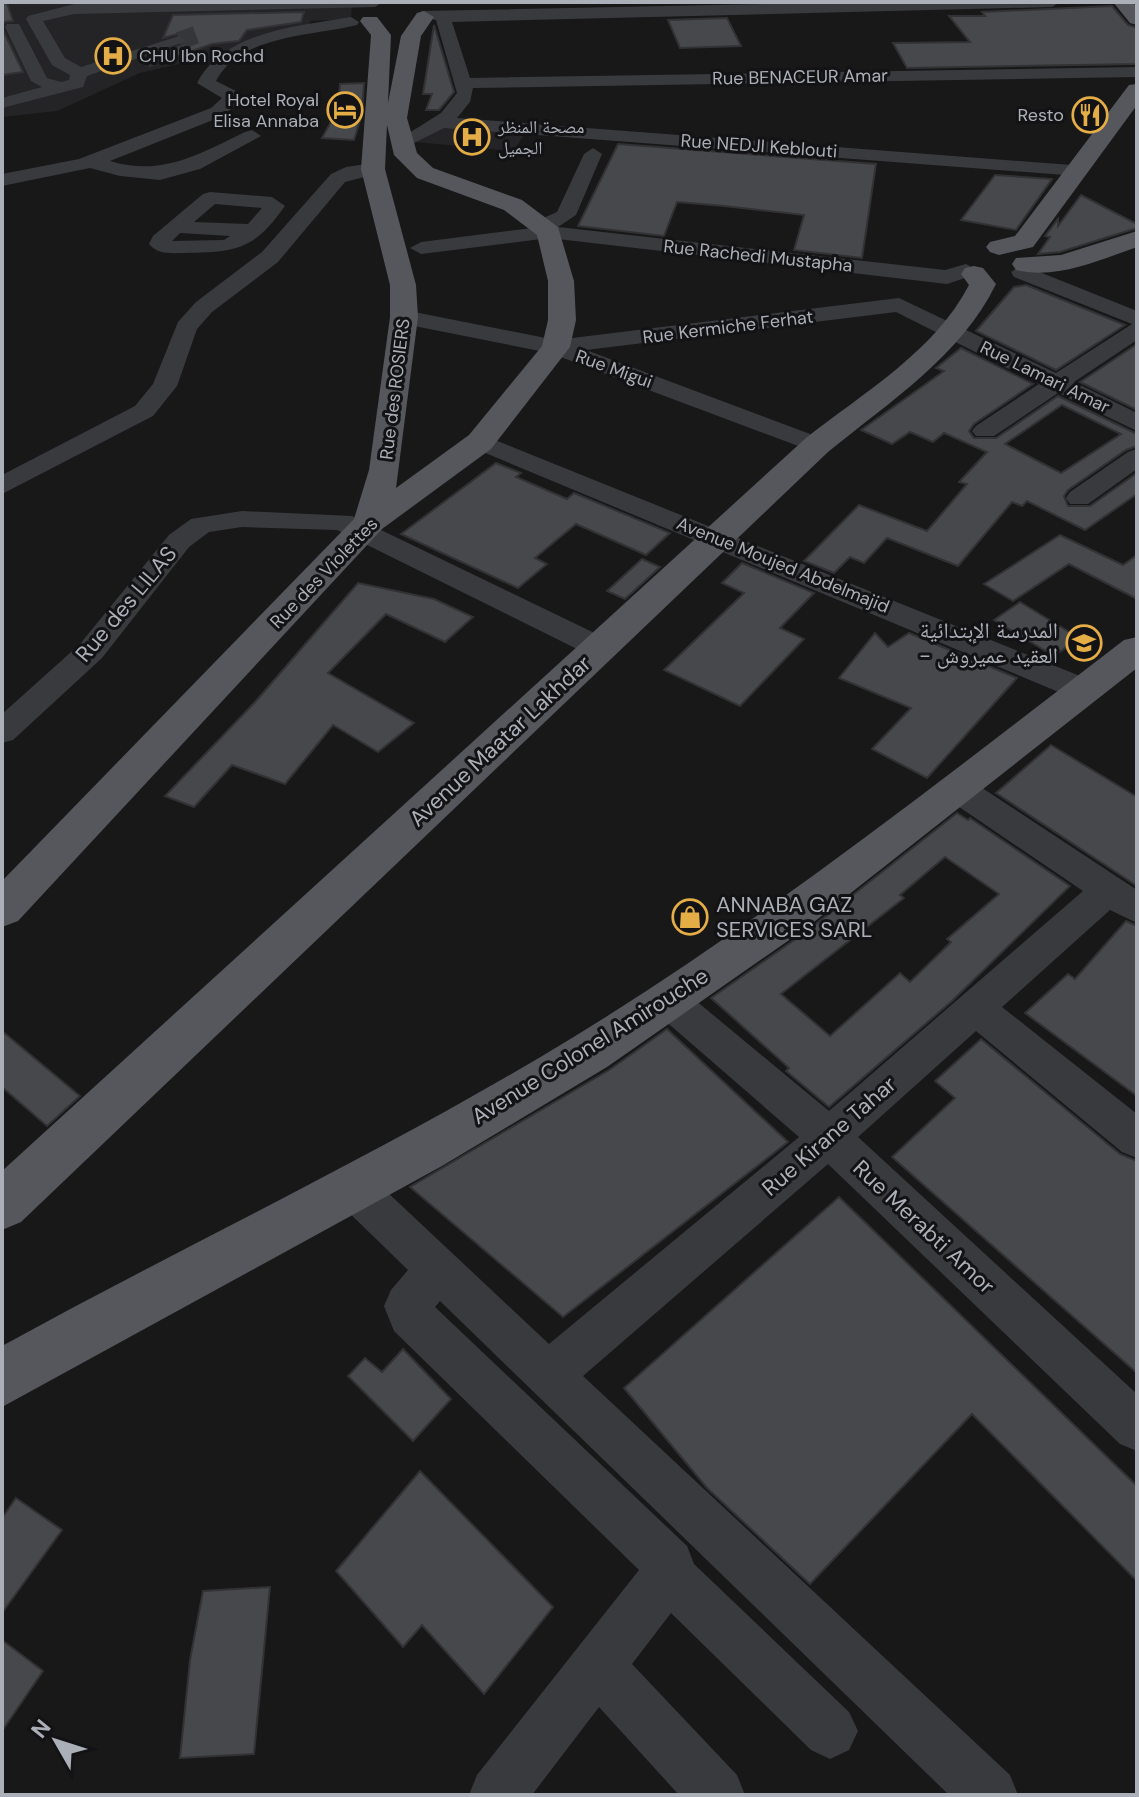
<svg xmlns="http://www.w3.org/2000/svg" width="1139" height="1797" viewBox="0 0 1139 1797" font-family="'DM Sans','Noto Naskh Arabic',sans-serif">
	<style>
		.built { fill: #242426 }
		.building { fill: #47484c; stroke: #323235; stroke-width: 2; fill-rule: evenodd }
		.lines { fill: none; stroke-linecap: round; stroke-linejoin: round }
		.minor-tunnel { stroke: #353639; stroke-width: 18; stroke-dasharray: 18 9; stroke-linecap: butt }
		.minor { fill: #393a3e; fill-rule: evenodd }
		.major { fill: #55575d; fill-rule: evenodd }
		.labels { text-anchor: middle; dominant-baseline: central; stroke-width: 6; stroke-linejoin: round; paint-order: stroke }
		.far-poi-label { font-size: 18px; fill: #abafb8; stroke: #131315; text-anchor: start }
		.far-street-label { font-size: 18px; fill: #abafb8; stroke: #131315 }
		.street-label { font-size: 22px; fill: #abafb8; stroke: #131315 }
		.poi-label { font-size: 22px; fill: #abafb8; stroke: #131315; text-anchor: end }
	</style>
	<rect width="100%" height="100%" fill="#181819"/>
	<g class="built">
		<polygon points="2,2 352,2 351,19 310,21 309,27 286,30 212,64 192,61 140,73 57,111 2,117"/>
		<polygon points="440,125 525,133 514,151 415,142"/>
	</g>
	<g class="building">
		<polygon points="7,3 13,21 4,22 2,28 23,72 2,75 2,4"/>
		<polygon points="1112,6 1128,25 1137,28 1137,64 907,68 893,43 970,42 949,16 985,16 982,12"/>
		<polygon points="304,12 301,22 247,30 239,41 212,44 150,66 155,55 190,42 181,33 163,38 173,15"/>
		<polygon points="727,18 741,46 680,48 668,20"/>
		<polygon points="434,25 454,92 439,110 426,110 432,94 423,94"/>
		<polygon points="364,83 362,114 354,140 322,138 338,109 340,84"/>
		<polygon points="618,144 876,164 862,258 794,250 804,215 724,206 677,202 664,236 578,226"/>
		<polygon points="995,175 1052,179 1016,230 961,220"/>
		<polygon points="1081,195 1137,224 1137,228 1060,252 1038,254 1050,237 1045,236 1058,219 1058,226"/>
		<polygon points="1026,285 1125,325 1056,370 976,331 1014,287"/>
		<polygon points="1137,344 1137,410 1080,382"/>
		<path d="M961,348L1033,384L974,424L969,431L974,438H996L1058,396L1137,434V446L1126,450L1068,490L1064,496L1068,506H1090L1137,473V494L1085,530L1027,501L1022,506L1012,502L958,566L887,538L864,563L850,557L834,573L804,561L859,505L927,531L967,484L959,482L987,452L944,433L933,442L910,432L892,444L861,430L944,371L936,368ZM1062,405L1121,434L1061,473L1005,444Z"/>
		<polygon points="496,463 521,473 516,477 567,499 574,493 670,533 646,555 576,524 535,558 547,564 518,588 401,534"/>
		<polygon points="1060,535 1123,565 1137,555 1137,599 1069,564 1013,601 984,584"/>
		<polygon points="642,559 660,567 625,599 607,591"/>
		<polygon points="742,563 814,593 780,628 804,639 740,706 664,670 744,593 722,583"/>
		<polygon points="358,583 434,599 473,617 445,642 386,614 328,673 414,723 378,752 333,725 285,784 232,765 194,807 165,796 256,701"/>
		<polygon points="1020,602 1079,638 1054,656 994,620"/>
		<polygon points="875,633 888,647 909,633 1017,678 927,778 872,749 911,708 839,678"/>
		<polygon points="1051,745 1137,797 1137,886 996,793"/>
		<path d="M957,813L968,820L970,818L1070,886L952,1001L829,1107L786,1071L789,1068L711,998L807,931ZM945,857L999,894L947,939L951,942L910,982L900,973L830,1036L781,994L904,898L900,895Z"/>
		<polygon points="1126,921 1137,926 1137,1096 1025,1013 1068,974 1075,979"/>
		<polygon points="667,1029 788,1142 563,1317 410,1187 609,1070"/>
		<polygon points="2,1031 80,1096 47,1126 2,1087"/>
		<polygon points="981,1039 1120,1154 1137,1161 1137,1373 892,1157 955,1098 935,1081"/>
		<polygon points="839,1197 1137,1486 1137,1581 972,1414 810,1584 707,1488 624,1388"/>
		<polygon points="403,1349 451,1399 413,1441 348,1376 365,1358 382,1372"/>
		<polygon points="420,1471 553,1607 484,1694 422,1625 403,1647 336,1571"/>
		<polygon points="16,1498 62,1530 2,1613 2,1518"/>
		<polygon points="270,1587 254,1754 180,1758 190,1660 203,1591"/>
		<polygon points="2,1640 43,1671 2,1731"/>
	</g>
	<g class="lines">
		<polyline class="minor-tunnel" points="179,41 201,33"/>
		<g class="minor">
			<polygon points="173,2 383,2 375,7 74,14 43,21 65,58 81,67 179,36 187,41 87,76 83,87 2,108 2,98 42,87 31,81 5,27 7,24 19,24 47,78 61,82 69,80 70,75 52,65 26,19 28,16 74,4"/>
			<polygon points="862,2 1060,2 1052,7 452,22 470,78 1137,67 1137,77 473,88 470,102 457,118 1085,166 1088,170 1078,176 444,128 402,149 393,143 441,113 457,93 436,20 421,17 421,11"/>
			<path d="M351,17L359,22L357,25C313,36 239,35 216,81L236,91L241,100L223,116L110,161C162,177 199,154 245,132L252,130L261,136L200,169L160,180L120,176L90,168L2,186V174L79,159L211,108L222,98L197,83C224,31 299,26 351,17Z"/>
			<polygon points="593,148 602,154 576,215 558,227 945,270 966,264 977,270 974,275 947,284 549,238 421,254 410,248 421,242 532,228 530,224 557,212 584,154"/>
			<polygon points="373,163 380,165 383,169 380,173 345,182 278,262 212,312 197,329 177,386 153,416 2,494 2,475 135,406 153,384 178,322 196,302 262,252 331,174 346,167"/>
			<path d="M210,192L272,197L285,206C253,251 236,252 184,253C171,253 158,255 149,244L153,236L203,194ZM215,204L262,208L248,224L194,222ZM180,233L230,236L224,240L172,241Z"/>
			<polygon points="1022,265 1137,311 1137,340 1074,382 1137,413 1137,431 1058,393 994,436 976,436 972,431 976,426 1039,384 896,312 586,350 826,440 830,445 826,450 817,453 550,353 404,324 393,317 404,310 556,340 899,298 1056,373 1132,324 1014,277 1011,272"/>
			<polygon points="480,434 1095,682 1100,690 1095,698 1084,701 1073,698 471,447 467,442 471,437"/>
			<polygon points="1137,449 1137,469 1088,504 1070,504 1066,498 1070,492 1128,452"/>
			<polygon points="242,511 352,516 611,641 615,648 611,655 600,658 589,655 337,530 242,527 209,532 189,547 102,658 13,740 2,743 2,714 80,644 169,535 191,519"/>
			<polygon points="958,777 970,780 1137,890 1137,923 1110,910 1002,1007 1137,1114 1137,1158 1122,1152 976,1031 858,1137 1137,1394 1137,1451 1120,1444 828,1164 583,1376 1010,1775 1018,1795 949,1795 440,1301 435,1307 687,1546 694,1564 849,1712 858,1731 849,1750 830,1759 811,1750 671,1613 632,1664 737,1775 745,1795 679,1795 599,1707 532,1795 469,1795 477,1775 639,1570 394,1331 384,1306 391,1290 408,1270 339,1203 333,1189 339,1175 354,1169 369,1175 549,1344 799,1137 655,1012 650,1001 655,990 669,985 683,990 829,1111 1083,891 946,798 941,789 946,780"/>
		</g>
		<g class="major">
			<polygon points="1113,2 1132,2 1137,7 1137,25 1130,23"/>
			<path d="M424,11L434,17L421,36L407,118L417,153L433,168L522,200L558,227L574,281L576,320L570,347L491,449L382,529L18,921L2,927V881L354,519L369,470L390,317V285L361,169L371,35L360,21L363,17H377L391,35L388,103L401,36L417,13ZM387,125L394,155L417,178L504,210L537,235L548,281V320L542,346L469,435L396,488L418,317L416,285L385,169Z"/>
			<polygon points="1137,84 1137,105 1033,247 999,255 990,252 986,247 990,242 1015,236 1129,85"/>
			<path d="M1137,231V247C1099,260 1057,280 1016,270L1012,264L1016,258L1061,255Z"/>
			<path d="M974,266L983,268L996,284C961,356 889,402 828,452L21,1222L2,1230V1171L806,438C863,393 935,351 969,285L961,274L965,268Z"/>
			<path d="M1137,637V668L805,929L607,1067L442,1166L2,1407V1346C191,1242 387,1151 572,1038C765,920 944,778 1124,640Z"/>
		</g>
	</g>
	<defs>
		<symbol id="hospital-ring" viewBox="-11 -11 22 22"><circle r="9.5" fill="#131315" stroke="#e4ad46" stroke-width="1.5"/><path d="M-5-5h3v3.5h4V-5h3V5h-3V1.5h-4V5h-3Z" fill="#e4ad46"/></symbol>
		<symbol id="hotel-ring" viewBox="-11 -11 22 22"><circle r="9.5" fill="#131315" stroke="#e4ad46" stroke-width="1.5"/><path d="M-6-4.5h1.5V1H6V5H4.5V3h-9V5H-6ZM-4 0a1.8 1.8 0 1 1 3.6 0ZM.5 0V-2.5h3Q6-2.5 6 0Z" fill="#e4ad46"/></symbol>
		<symbol id="restaurant-ring" viewBox="-11 -11 22 22"><circle r="9.5" fill="#131315" stroke="#e4ad46" stroke-width="1.5"/><path d="M-5-6h1v4h1v-4h1v4h1v-4h1v5L-1.5 .5V6h-2V.5L-5-1ZM5-6V6H3V1.5H1.5Q1.5-4 5-6Z" fill="#e4ad46"/></symbol>
		<symbol id="school-ring" viewBox="-11 -11 22 22"><circle r="9.5" fill="#131315" stroke="#e4ad46" stroke-width="1.5"/><path d="M0-5L7-2L0 1L-7-2ZM-4 1L0 2.5L4 1V4Q0 6-4 4Z" fill="#e4ad46"/></symbol>
		<symbol id="shop-ring" viewBox="-11 -11 22 22"><circle r="9.5" fill="#131315" stroke="#e4ad46" stroke-width="1.5"/><path d="M-5-2.5h2.3a2.7 3.5 0 0 1 5.4 0H5L5.5 6h-11ZM-1.5-2.5h3a1.5 2.3 0 0 0-3 0Z" fill="#e4ad46"/></symbol>
	</defs>
	<g fill-rule="evenodd">
		<use href="#hospital-ring" x="93" y="36" width="40" height="40"/>
		<use href="#hotel-ring" x="325" y="90" width="40" height="40"/>
		<use href="#restaurant-ring" x="1070" y="95" width="40" height="40"/>
		<use href="#hospital-ring" x="452" y="117" width="40" height="40"/>
		<use href="#school-ring" x="1064" y="623" width="40" height="40"/>
		<use href="#shop-ring" x="670" y="897" width="40" height="40"/>
	</g>
	<g class="labels">
		<g class="far-poi-label">
			<text x="139" y="56">CHU Ibn Rochd</text>
			<text x="319" y="100" text-anchor="end">Hotel Royal<tspan x="319" dy="21">Elisa Annaba</tspan></text>
			<text x="1064" y="115" text-anchor="end">Resto</text>
			<text x="498" y="127">مصحة المنظر<tspan x="498" dy="21">الجميل</tspan></text>
		</g>
		<g class="far-street-label">
			<text transform="translate(800 77) rotate(-1)">Rue BENACEUR Amar</text>
			<text transform="translate(759 146) rotate(4)">Rue NEDJI Keblouti</text>
			<text transform="translate(758 256) rotate(6)">Rue Rachedi Mustapha</text>
			<text transform="translate(728 327) rotate(-7)">Rue Kermiche Ferhat</text>
			<text transform="translate(614 369) rotate(20)">Rue Migui</text>
			<text transform="translate(1045 377) rotate(26)">Rue Lamari Amar</text>
			<text transform="translate(395 389) rotate(-83)">Rue des ROSIERS</text>
			<text transform="translate(783 565) rotate(22)">Avenue Moujed Abdelmajid</text>
			<text transform="translate(324 573) rotate(-46)">Rue des Violettes</text>
		</g>
		<g class="street-label">
			<text transform="translate(126 604) rotate(-50)">Rue des LILAS</text>
			<text transform="translate(500 741) rotate(-43)">Avenue Maatar Lakhdar</text>
			<text transform="translate(590 1046) rotate(-32)">Avenue Colonel Amirouche</text>
			<text transform="translate(829 1136) rotate(-41)">Rue Kirane Tahar</text>
			<text transform="translate(924 1227) rotate(43)">Rue Merabti Amor</text>
		</g>
		<g class="poi-label">
			<text x="1058" y="630">المدرسة الإبتدائية<tspan x="1058" dy="25">- العقيد عميروش</tspan></text>
			<text x="716" y="904" text-anchor="start">ANNABA GAZ<tspan x="716" dy="25">SERVICES SARL</tspan></text>
		</g>
	</g>
	<rect width="1139" height="1797" fill="none" stroke="#abafb8" stroke-width="8"/>
	<g transform="translate(56 1741) rotate(309)" stroke="#131315" stroke-width="6" paint-order="stroke">
	<path d="M0-6L14 30L0 20L-14 30Z" fill="#abafb8"/>
	<text y="-12" font-size="22" font-weight="bold" text-anchor="middle" fill="#abafb8">N</text>
	</g>
</svg>
